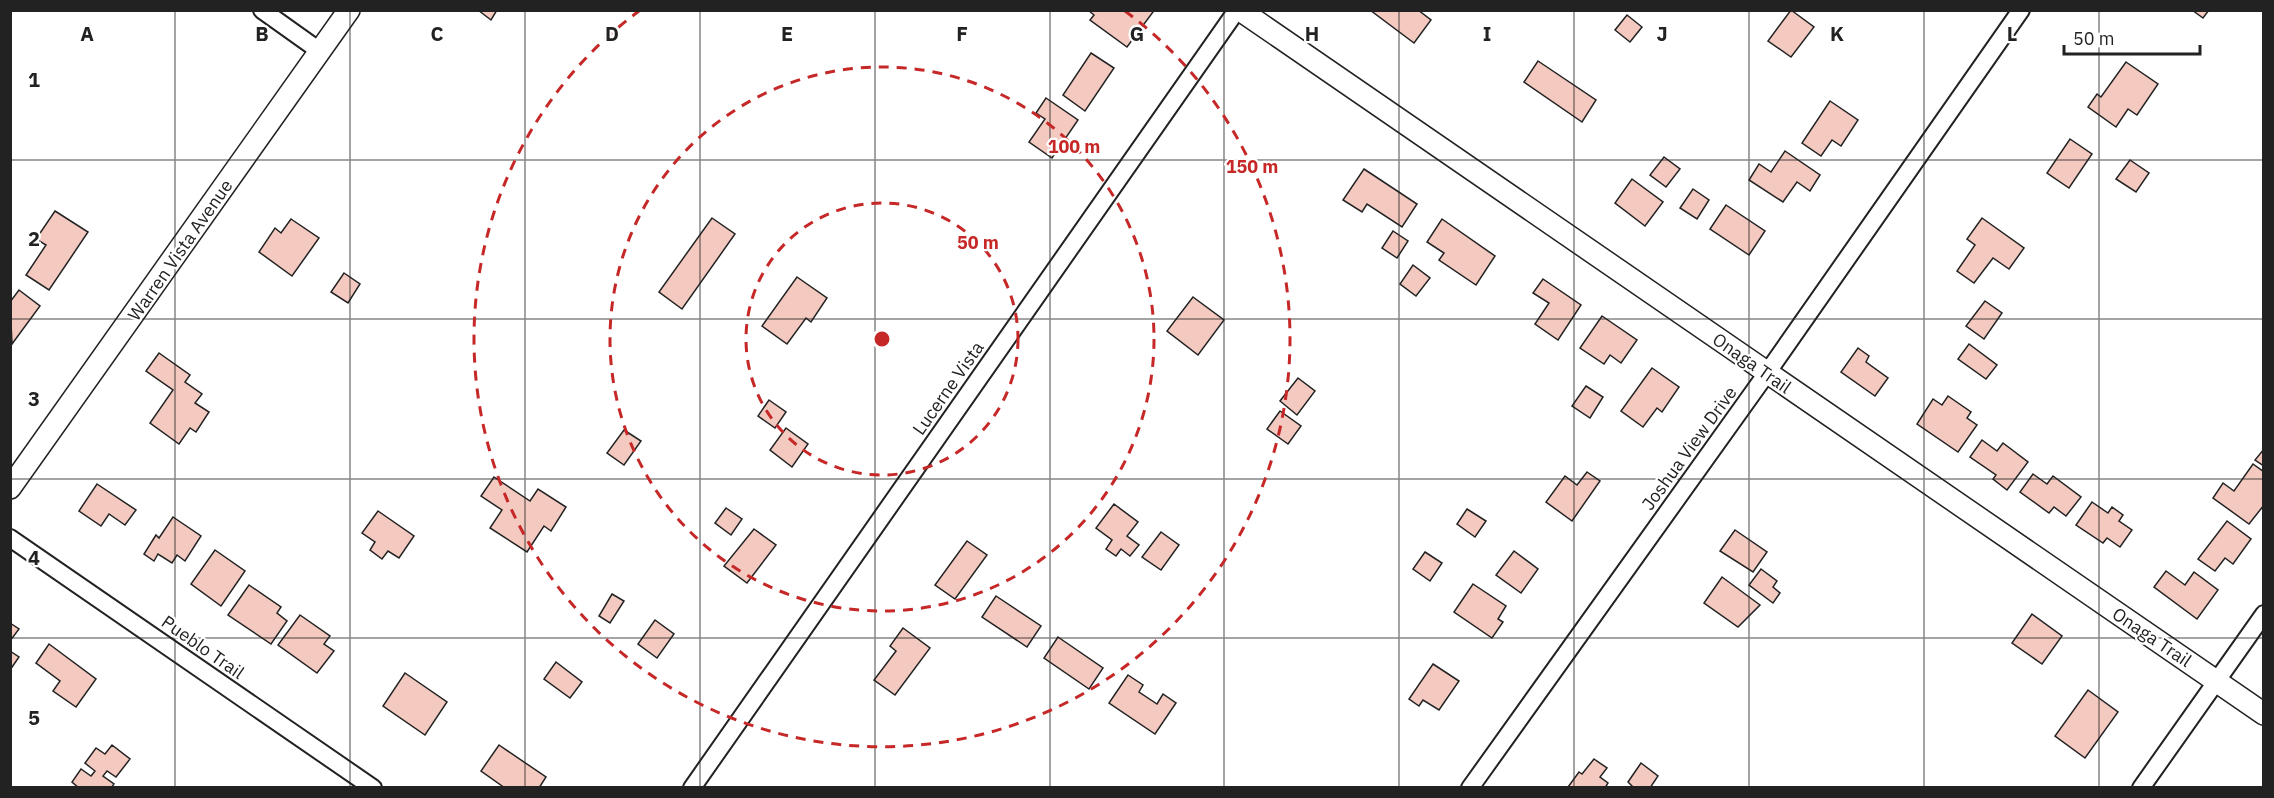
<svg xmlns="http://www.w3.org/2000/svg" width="2274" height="798" viewBox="0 0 2274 798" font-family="'IBM Plex Sans',sans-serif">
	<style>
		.building { fill: #f3c9c0; stroke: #222; stroke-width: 1.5 }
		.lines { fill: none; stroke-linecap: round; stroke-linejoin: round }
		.minor-casing { stroke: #222; stroke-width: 20 }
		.tertiary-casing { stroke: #222; stroke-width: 24 }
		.minor { stroke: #fff; stroke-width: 16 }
		.tertiary { stroke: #fff; stroke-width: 21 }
		.grid { fill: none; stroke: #222; stroke-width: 1.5; stroke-opacity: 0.55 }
		.ring { fill: none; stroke: #c62828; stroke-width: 3; stroke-dasharray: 10 8 }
		.labels { text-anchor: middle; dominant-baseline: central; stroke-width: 4.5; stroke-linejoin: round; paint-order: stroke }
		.street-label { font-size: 18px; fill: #222; stroke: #fff }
		.grid-label { font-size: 20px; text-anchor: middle; font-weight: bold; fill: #222; stroke: #fff; stroke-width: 4.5; stroke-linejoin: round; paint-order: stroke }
		.centre { fill: #c62828; stroke: #fff; stroke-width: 3 }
		.ring-label { font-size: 18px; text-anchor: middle; font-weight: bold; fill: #c62828; stroke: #fff; stroke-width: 4.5; stroke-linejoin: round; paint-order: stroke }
	</style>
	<rect width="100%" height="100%" fill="#fff"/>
	<g class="building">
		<polygon points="478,10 497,10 491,20"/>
		<polygon points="1088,10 1150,10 1153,12 1127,47 1090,20 1094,15"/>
		<polygon points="1370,10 1418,10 1431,20 1414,43"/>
		<polygon points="1791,10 1814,27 1791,57 1768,41"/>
		<polygon points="2192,10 2209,10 2203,18"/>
		<polygon points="1627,15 1642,27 1630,42 1615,30"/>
		<polygon points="1091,53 1114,68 1085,111 1063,95"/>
		<polygon points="1538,61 1596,100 1582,122 1524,82"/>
		<polygon points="2126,62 2158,84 2137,115 2128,109 2116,127 2088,107 2097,94 2101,97"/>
		<polygon points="1046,98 1078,120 1052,158 1029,142 1045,119 1036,113"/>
		<polygon points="1830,101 1858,120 1841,146 1832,140 1821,156 1802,143"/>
		<polygon points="2070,139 2092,154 2069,188 2047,173"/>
		<polygon points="1785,151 1820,175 1810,191 1797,182 1783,202 1749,180 1759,164 1771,172"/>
		<polygon points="1664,157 1680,169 1666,187 1650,175"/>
		<polygon points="2130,160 2149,173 2136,192 2116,179"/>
		<polygon points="1364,169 1417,204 1402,227 1367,204 1362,212 1343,200"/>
		<polygon points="1632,179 1663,202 1645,226 1615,203"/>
		<polygon points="1693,189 1709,200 1697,219 1680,208"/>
		<polygon points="1726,205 1765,231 1749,255 1710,229"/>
		<polygon points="55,211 88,232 49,290 26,275 46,245 36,239"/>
		<polygon points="712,218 735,234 682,309 659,292"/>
		<polygon points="1982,218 2024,248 2009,269 1993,258 1974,283 1957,271 1975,245 1967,239"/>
		<polygon points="291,219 319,238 292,276 259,252 275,228 281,233"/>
		<polygon points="1442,219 1495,256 1476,285 1439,260 1444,253 1427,242"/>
		<polygon points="1393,231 1408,241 1397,258 1382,248"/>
		<polygon points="1413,265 1430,278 1416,296 1400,284"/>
		<polygon points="344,273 360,284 348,303 331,292"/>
		<polygon points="797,277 827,298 811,322 806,318 787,344 762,326"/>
		<polygon points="1543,279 1581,305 1558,340 1535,324 1549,303 1533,293"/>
		<polygon points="19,290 40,306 12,344 10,302"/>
		<polygon points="1193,297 1224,320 1198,355 1167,331"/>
		<polygon points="1985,301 2002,313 1984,339 1966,326"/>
		<polygon points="1602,316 1637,340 1621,363 1610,355 1604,364 1580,348"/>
		<polygon points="1969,344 1997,365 1986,379 1958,359"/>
		<polygon points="1858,348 1869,356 1866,362 1888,378 1875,396 1841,372"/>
		<polygon points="159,353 190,375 185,382 202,394 195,403 209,412 196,432 190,428 179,444 150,423 173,390 146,371"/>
		<polygon points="1652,368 1679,387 1662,412 1657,408 1643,427 1621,411"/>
		<polygon points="1298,378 1315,391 1297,415 1280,401"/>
		<polygon points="1586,386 1603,397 1590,418 1572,406"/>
		<polygon points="1948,396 1971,412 1967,418 1977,425 1958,452 1917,424 1933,399 1942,405"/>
		<polygon points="769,400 786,412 775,428 758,416"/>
		<polygon points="1280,411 1301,426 1288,444 1267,429"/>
		<polygon points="786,428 808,444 792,467 770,450"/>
		<polygon points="624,430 641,441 624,465 607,453"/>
		<polygon points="1982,440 1997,451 2003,443 2028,462 2007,490 1993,479 1996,475 1970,457"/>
		<polygon points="2264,449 2264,466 2255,460"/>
		<polygon points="2253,464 2264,472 2264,505 2249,524 2213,498 2223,483 2234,491"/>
		<polygon points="1587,472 1600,481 1572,521 1546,502 1565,476 1577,485"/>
		<polygon points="2033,474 2047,484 2053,476 2081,497 2066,516 2054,507 2049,513 2020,492"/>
		<polygon points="494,477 530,501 538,489 566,507 551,531 544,526 527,552 490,528 502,510 481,496"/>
		<polygon points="97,484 136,510 125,525 109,514 101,526 79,511"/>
		<polygon points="2092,502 2108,513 2112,507 2123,515 2119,521 2132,530 2120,547 2107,538 2103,543 2076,525"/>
		<polygon points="1114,504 1138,522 1127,536 1139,545 1130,556 1121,549 1116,556 1106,549 1112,540 1096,528"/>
		<polygon points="726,508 742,519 731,535 715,523"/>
		<polygon points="1467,509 1486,521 1475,537 1457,524"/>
		<polygon points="378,511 414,536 399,558 388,551 382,559 370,550 375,542 362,533"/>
		<polygon points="173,517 201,536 185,561 177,555 172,563 158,554 154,561 144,554 156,535 159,538"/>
		<polygon points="2227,521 2251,539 2233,564 2225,558 2215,571 2198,559"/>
		<polygon points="754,529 776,545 747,583 724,566"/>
		<polygon points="1735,530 1767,552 1753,572 1720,551"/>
		<polygon points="1161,532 1179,545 1161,570 1142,557"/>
		<polygon points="967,541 987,555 955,599 935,585"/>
		<polygon points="215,550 245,571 221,606 191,584"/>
		<polygon points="1514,551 1538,569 1521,593 1496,575"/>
		<polygon points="1425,552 1442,563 1430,581 1413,569"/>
		<polygon points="1761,569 1777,581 1773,587 1780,593 1773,603 1749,585"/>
		<polygon points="2166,571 2185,585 2194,572 2218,590 2197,619 2154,587"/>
		<polygon points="1722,577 1760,605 1738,627 1704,603"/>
		<polygon points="1473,584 1506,606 1498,619 1503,622 1492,638 1454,612"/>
		<polygon points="249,585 281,607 277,613 287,621 271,644 228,615"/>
		<polygon points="612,594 624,601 610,623 599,616"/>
		<polygon points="996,596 1041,626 1027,647 982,617"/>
		<polygon points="2032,614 2062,636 2042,664 2012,643"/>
		<polygon points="300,615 330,636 324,644 334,651 317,673 278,645"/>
		<polygon points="655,620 674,634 657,658 638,644"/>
		<polygon points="10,623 19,629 10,641"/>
		<polygon points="903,628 930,648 895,695 874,680 896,651 890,646"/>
		<polygon points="1058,637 1103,668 1089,689 1044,658"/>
		<polygon points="49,644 96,679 76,707 53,691 60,681 36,663"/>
		<polygon points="10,651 19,657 10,670"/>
		<polygon points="556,662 582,682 570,698 544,679"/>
		<polygon points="1433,664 1459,681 1439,710 1423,700 1419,706 1409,699"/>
		<polygon points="405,673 447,702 425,735 383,706"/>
		<polygon points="1128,675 1143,685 1139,692 1157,704 1163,694 1176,703 1155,734 1109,703"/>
		<polygon points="2088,690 2118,712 2085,758 2055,736"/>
		<polygon points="112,745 130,759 116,777 107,771 103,776 114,784 111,788 79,788 72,782 81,769 91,776 95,771 85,763 96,748 105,754"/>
		<polygon points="499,745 546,777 539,788 505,788 481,771"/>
		<polygon points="1594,759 1607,768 1600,777 1608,783 1605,788 1568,787 1579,772 1582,774"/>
		<polygon points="1641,763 1658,776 1650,788 1634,788 1628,782"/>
	</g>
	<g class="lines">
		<defs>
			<g id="minor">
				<polyline points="262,10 321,52"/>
				<polyline points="10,538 373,788"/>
				<polyline points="692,788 1237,10"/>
				<polyline points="1470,788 1767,373 2021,10"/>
				<polyline points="2141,788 2264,614"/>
			</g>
			<g id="tertiary">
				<polyline points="1240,10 2264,714"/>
				<polyline points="10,488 349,10"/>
			</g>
		</defs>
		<use href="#minor" class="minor-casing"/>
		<use href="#tertiary" class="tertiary-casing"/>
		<use href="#minor" class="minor"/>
		<use href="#tertiary" class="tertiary"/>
	</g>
	<path class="grid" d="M175,10V788M350,10V788M525,10V788M700,10V788M875,10V788M1050,10V788M1224,10V788M1399,10V788M1574,10V788M1749,10V788M1924,10V788M2099,10V788M10,160H2264M10,319H2264M10,479H2264M10,638H2264"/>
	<g class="ring">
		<circle cx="882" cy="339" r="136"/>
		<circle cx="882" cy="339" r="272"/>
		<path d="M1125 11A408 408 0 1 1 639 11"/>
	</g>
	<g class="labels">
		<g class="street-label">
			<text transform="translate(180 250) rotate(-55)">Warren Vista Avenue</text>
			<text transform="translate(1752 363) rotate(35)">Onaga Trail</text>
			<text transform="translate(948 388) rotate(-55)">Lucerne Vista</text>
			<text transform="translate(1689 448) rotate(-54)">Joshua View Drive</text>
			<text transform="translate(2152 637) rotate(34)">Onaga Trail</text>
			<text transform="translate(203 647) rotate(35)">Pueblo Trail</text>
		</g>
	</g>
	<g class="grid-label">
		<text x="87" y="41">A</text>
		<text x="262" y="41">B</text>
		<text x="437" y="41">C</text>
		<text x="612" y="41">D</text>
		<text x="787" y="41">E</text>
		<text x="962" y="41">F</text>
		<text x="1137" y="41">G</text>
		<text x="1312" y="41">H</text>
		<text x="1487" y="41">I</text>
		<text x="1662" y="41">J</text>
		<text x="1837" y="41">K</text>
		<text x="2012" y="41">L</text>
		<text x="34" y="87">1</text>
		<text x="34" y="246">2</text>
		<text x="34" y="406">3</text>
		<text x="34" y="565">4</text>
		<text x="34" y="725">5</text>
	</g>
	<circle cx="882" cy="339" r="9" class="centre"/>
	<g class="ring-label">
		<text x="1074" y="153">100 m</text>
		<text x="1252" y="173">150 m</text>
		<text x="978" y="249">50 m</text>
	</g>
	<rect width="2274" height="798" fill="none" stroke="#222222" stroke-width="24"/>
	<path d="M2064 45v9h136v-9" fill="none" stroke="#222222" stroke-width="3"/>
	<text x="2073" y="45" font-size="18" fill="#222222" stroke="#ffffff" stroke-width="4.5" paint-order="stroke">50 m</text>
</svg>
